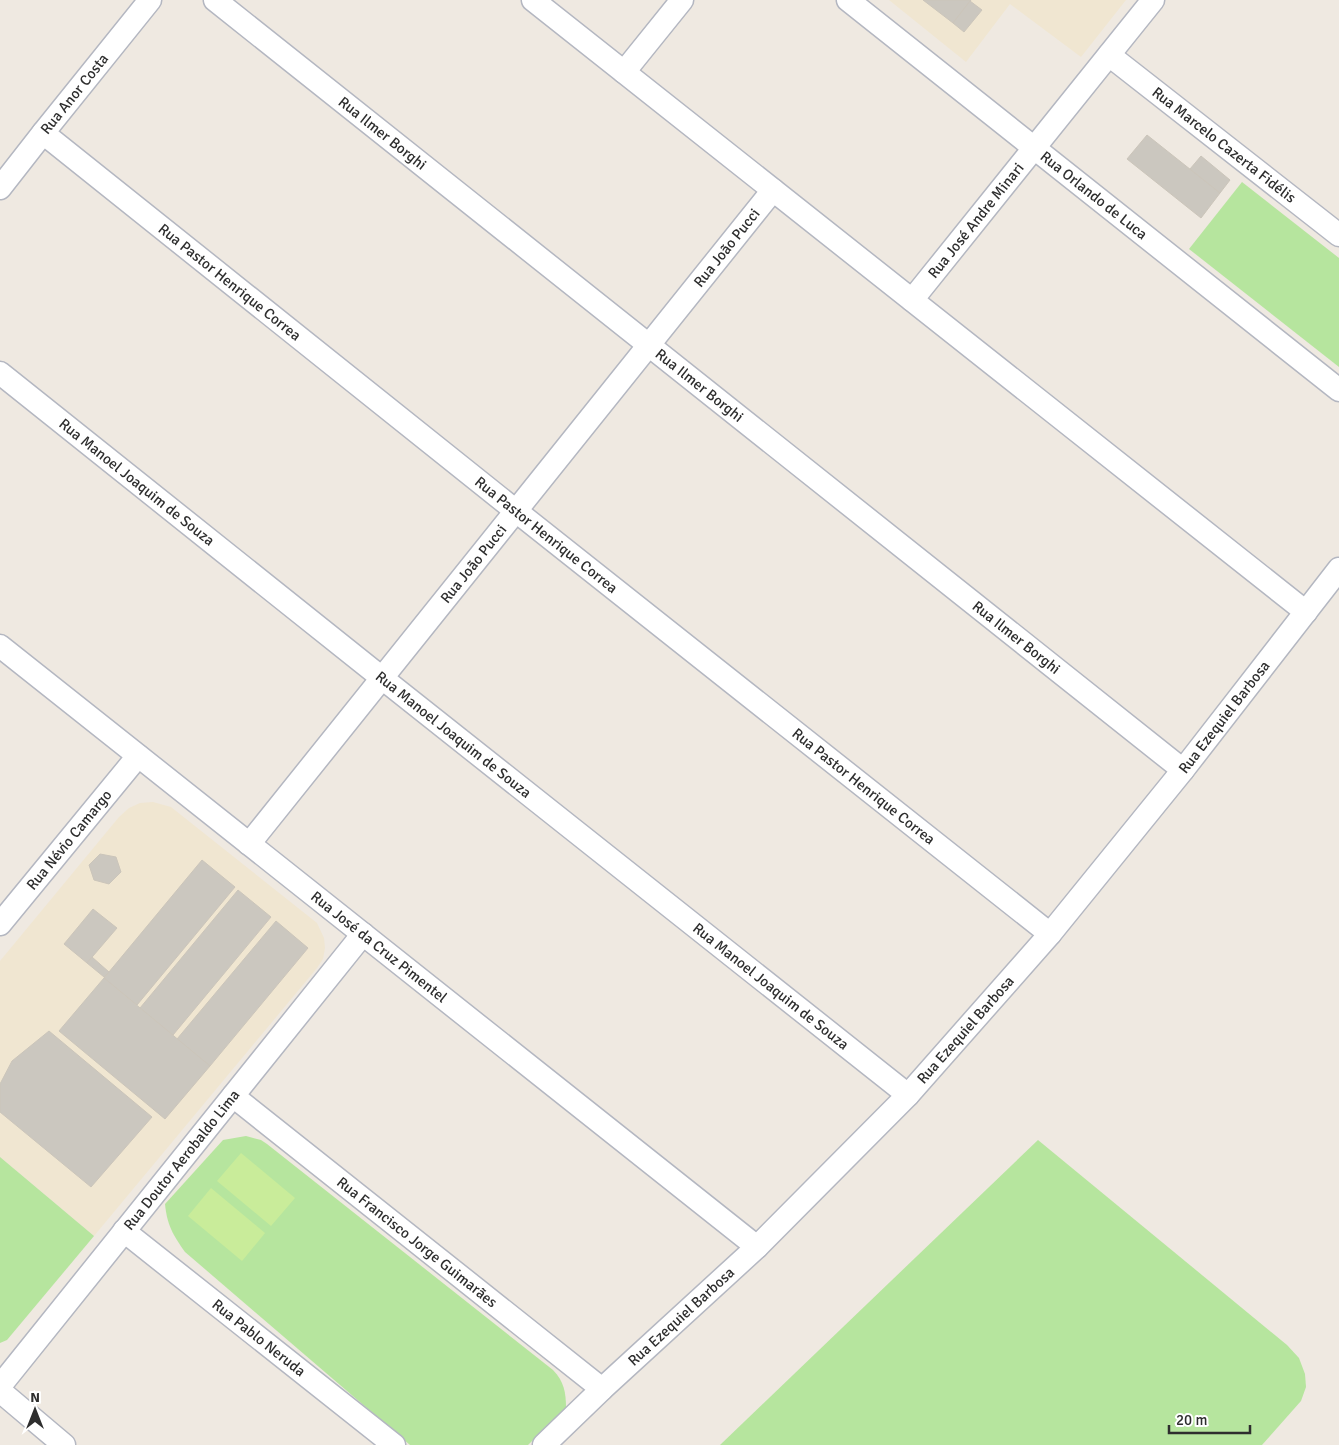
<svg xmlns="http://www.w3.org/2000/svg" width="1339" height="1445" viewBox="0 0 1339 1445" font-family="Signika,sans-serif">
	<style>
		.education { fill: #f0e6d1 }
		.green { fill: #b6e59e }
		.pitch { fill: #c9ec9a }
		.building { fill: #cbc7bf; stroke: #cbc5ba }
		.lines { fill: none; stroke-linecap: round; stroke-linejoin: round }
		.street-casing { stroke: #b4b7c1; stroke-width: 25 }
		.street { stroke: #fff; stroke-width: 22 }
		.labels { text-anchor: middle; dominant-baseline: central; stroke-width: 4; stroke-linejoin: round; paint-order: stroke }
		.street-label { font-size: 15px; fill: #2e2e2e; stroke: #fff }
	</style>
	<rect width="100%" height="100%" fill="#efe9e1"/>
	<g class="education">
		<polygon points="889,0 1126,0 1081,57 1010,4 966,62"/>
		<polygon points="153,802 171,807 317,923 324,938 325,948 323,959 317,968 94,1236 0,1157 0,961 119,817 129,808 140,803"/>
	</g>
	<g class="green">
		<polygon points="1242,182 1339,258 1339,367 1189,249"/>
		<path d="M246,1136L261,1140L267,1144L553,1370C564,1381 566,1393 566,1408L528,1445H410L185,1252C173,1235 167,1225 165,1204L223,1140Z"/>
		<polygon points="1038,1140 1287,1345 1299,1358 1305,1374 1306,1387 1301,1401 1262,1445 720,1445"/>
		<polygon points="0,1157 94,1236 7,1340 0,1343"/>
	</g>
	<g class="pitch">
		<polygon points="241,1153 295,1198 271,1226 217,1181"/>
		<polygon points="211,1188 265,1233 242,1261 188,1216"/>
	</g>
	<g class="building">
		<polygon points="923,0 971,0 953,23"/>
		<polygon points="970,1 982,10 964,32 953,23"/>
		<polygon points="1147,135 1220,193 1201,218 1127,159"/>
		<polygon points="1201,156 1230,180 1220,193 1190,169"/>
		<polygon points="100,854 116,857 121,872 109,884 94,880 89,865"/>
		<polygon points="202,860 235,887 137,1005 104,978"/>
		<polygon points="238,890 271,917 173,1035 140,1008"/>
		<polygon points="93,909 117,928 87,963 64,944"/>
		<polygon points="276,921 308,948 210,1066 177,1039"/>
		<polygon points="92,957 109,972 104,977 87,963"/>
		<polygon points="104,978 210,1066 165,1119 59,1031"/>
		<polygon points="49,1031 152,1117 91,1187 0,1112 0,1084 12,1061"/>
	</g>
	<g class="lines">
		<defs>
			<g id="street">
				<path id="s1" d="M215,0L1183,770"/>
				<polyline points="533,0 1306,612"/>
				<path id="s2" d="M848,0L1339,390"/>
				<path id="s3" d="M1109,55L1339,235"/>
				<polyline points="624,72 682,0"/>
				<path id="s4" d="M43,133L516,511L1050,934"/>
				<path id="s5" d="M0,188L43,133L150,0"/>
				<path id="s6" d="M912,300L1153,0"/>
				<path id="s7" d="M0,373L382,678L908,1095"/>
				<path id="s8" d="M0,646L757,1247"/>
				<path id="s9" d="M249,844L773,190"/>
				<path id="s10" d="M0,924L138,756"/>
				<path id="s11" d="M233,1096L602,1389"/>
				<path id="s12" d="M124,1231L394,1445"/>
				<path id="s13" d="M0,1386L363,934"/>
				<polyline points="0,1391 64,1445"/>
				<path id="s14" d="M544,1445L602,1389L757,1247L908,1095L1050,934L1183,770L1339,569"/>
			</g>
		</defs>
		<use href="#street" class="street-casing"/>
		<use href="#street" class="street"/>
	</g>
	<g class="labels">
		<g class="street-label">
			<text stroke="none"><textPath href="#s5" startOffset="120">Rua Anor Costa</textPath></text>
			<text stroke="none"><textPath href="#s1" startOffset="214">Rua Ilmer Borghi</textPath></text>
			<text stroke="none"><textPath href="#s3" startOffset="146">Rua Marcelo Cazerta Fidélis</textPath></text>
			<text stroke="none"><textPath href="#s2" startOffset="314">Rua Orlando de Luca</textPath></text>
			<text stroke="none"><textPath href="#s6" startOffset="102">Rua José Andre Minari</textPath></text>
			<text stroke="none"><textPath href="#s9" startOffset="764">Rua João Pucci</textPath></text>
			<text stroke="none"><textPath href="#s4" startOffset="239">Rua Pastor Henrique Correa</textPath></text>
			<text stroke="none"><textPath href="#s1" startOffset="619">Rua Ilmer Borghi</textPath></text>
			<text stroke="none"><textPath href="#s7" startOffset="175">Rua Manoel Joaquim de Souza</textPath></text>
			<text stroke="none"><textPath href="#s4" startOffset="644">Rua Pastor Henrique Correa</textPath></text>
			<text stroke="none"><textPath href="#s9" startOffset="359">Rua João Pucci</textPath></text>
			<text stroke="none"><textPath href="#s1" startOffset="1024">Rua Ilmer Borghi</textPath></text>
			<text stroke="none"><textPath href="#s14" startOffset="998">Rua Ezequiel Barbosa</textPath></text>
			<text stroke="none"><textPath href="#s7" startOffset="580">Rua Manoel Joaquim de Souza</textPath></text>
			<text stroke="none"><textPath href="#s4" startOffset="1049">Rua Pastor Henrique Correa</textPath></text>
			<text stroke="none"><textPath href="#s10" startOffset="109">Rua Névio Camargo</textPath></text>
			<text stroke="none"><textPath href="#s8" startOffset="484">Rua José da Cruz Pimentel</textPath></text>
			<text stroke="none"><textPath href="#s7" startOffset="985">Rua Manoel Joaquim de Souza</textPath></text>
			<text stroke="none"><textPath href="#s14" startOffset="592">Rua Ezequiel Barbosa</textPath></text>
			<text stroke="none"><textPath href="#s13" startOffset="290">Rua Doutor Aerobaldo Lima</textPath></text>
			<text stroke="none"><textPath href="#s11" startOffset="235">Rua Francisco Jorge Guimarães</textPath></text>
			<text stroke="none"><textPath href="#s14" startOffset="188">Rua Ezequiel Barbosa</textPath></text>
			<text stroke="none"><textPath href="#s12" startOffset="172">Rua Pablo Neruda</textPath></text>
		</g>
	</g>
	<g transform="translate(35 1410)" stroke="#ffffff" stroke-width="4" paint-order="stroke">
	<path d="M0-4L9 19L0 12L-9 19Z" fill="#2e2e2e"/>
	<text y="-8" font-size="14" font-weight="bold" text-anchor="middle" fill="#2e2e2e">N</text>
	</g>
	<path d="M1169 1425v8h81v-8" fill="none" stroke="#2e2e2e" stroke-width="2.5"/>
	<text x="1176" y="1425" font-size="15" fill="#2e2e2e" stroke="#ffffff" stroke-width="4" paint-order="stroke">20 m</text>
</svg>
